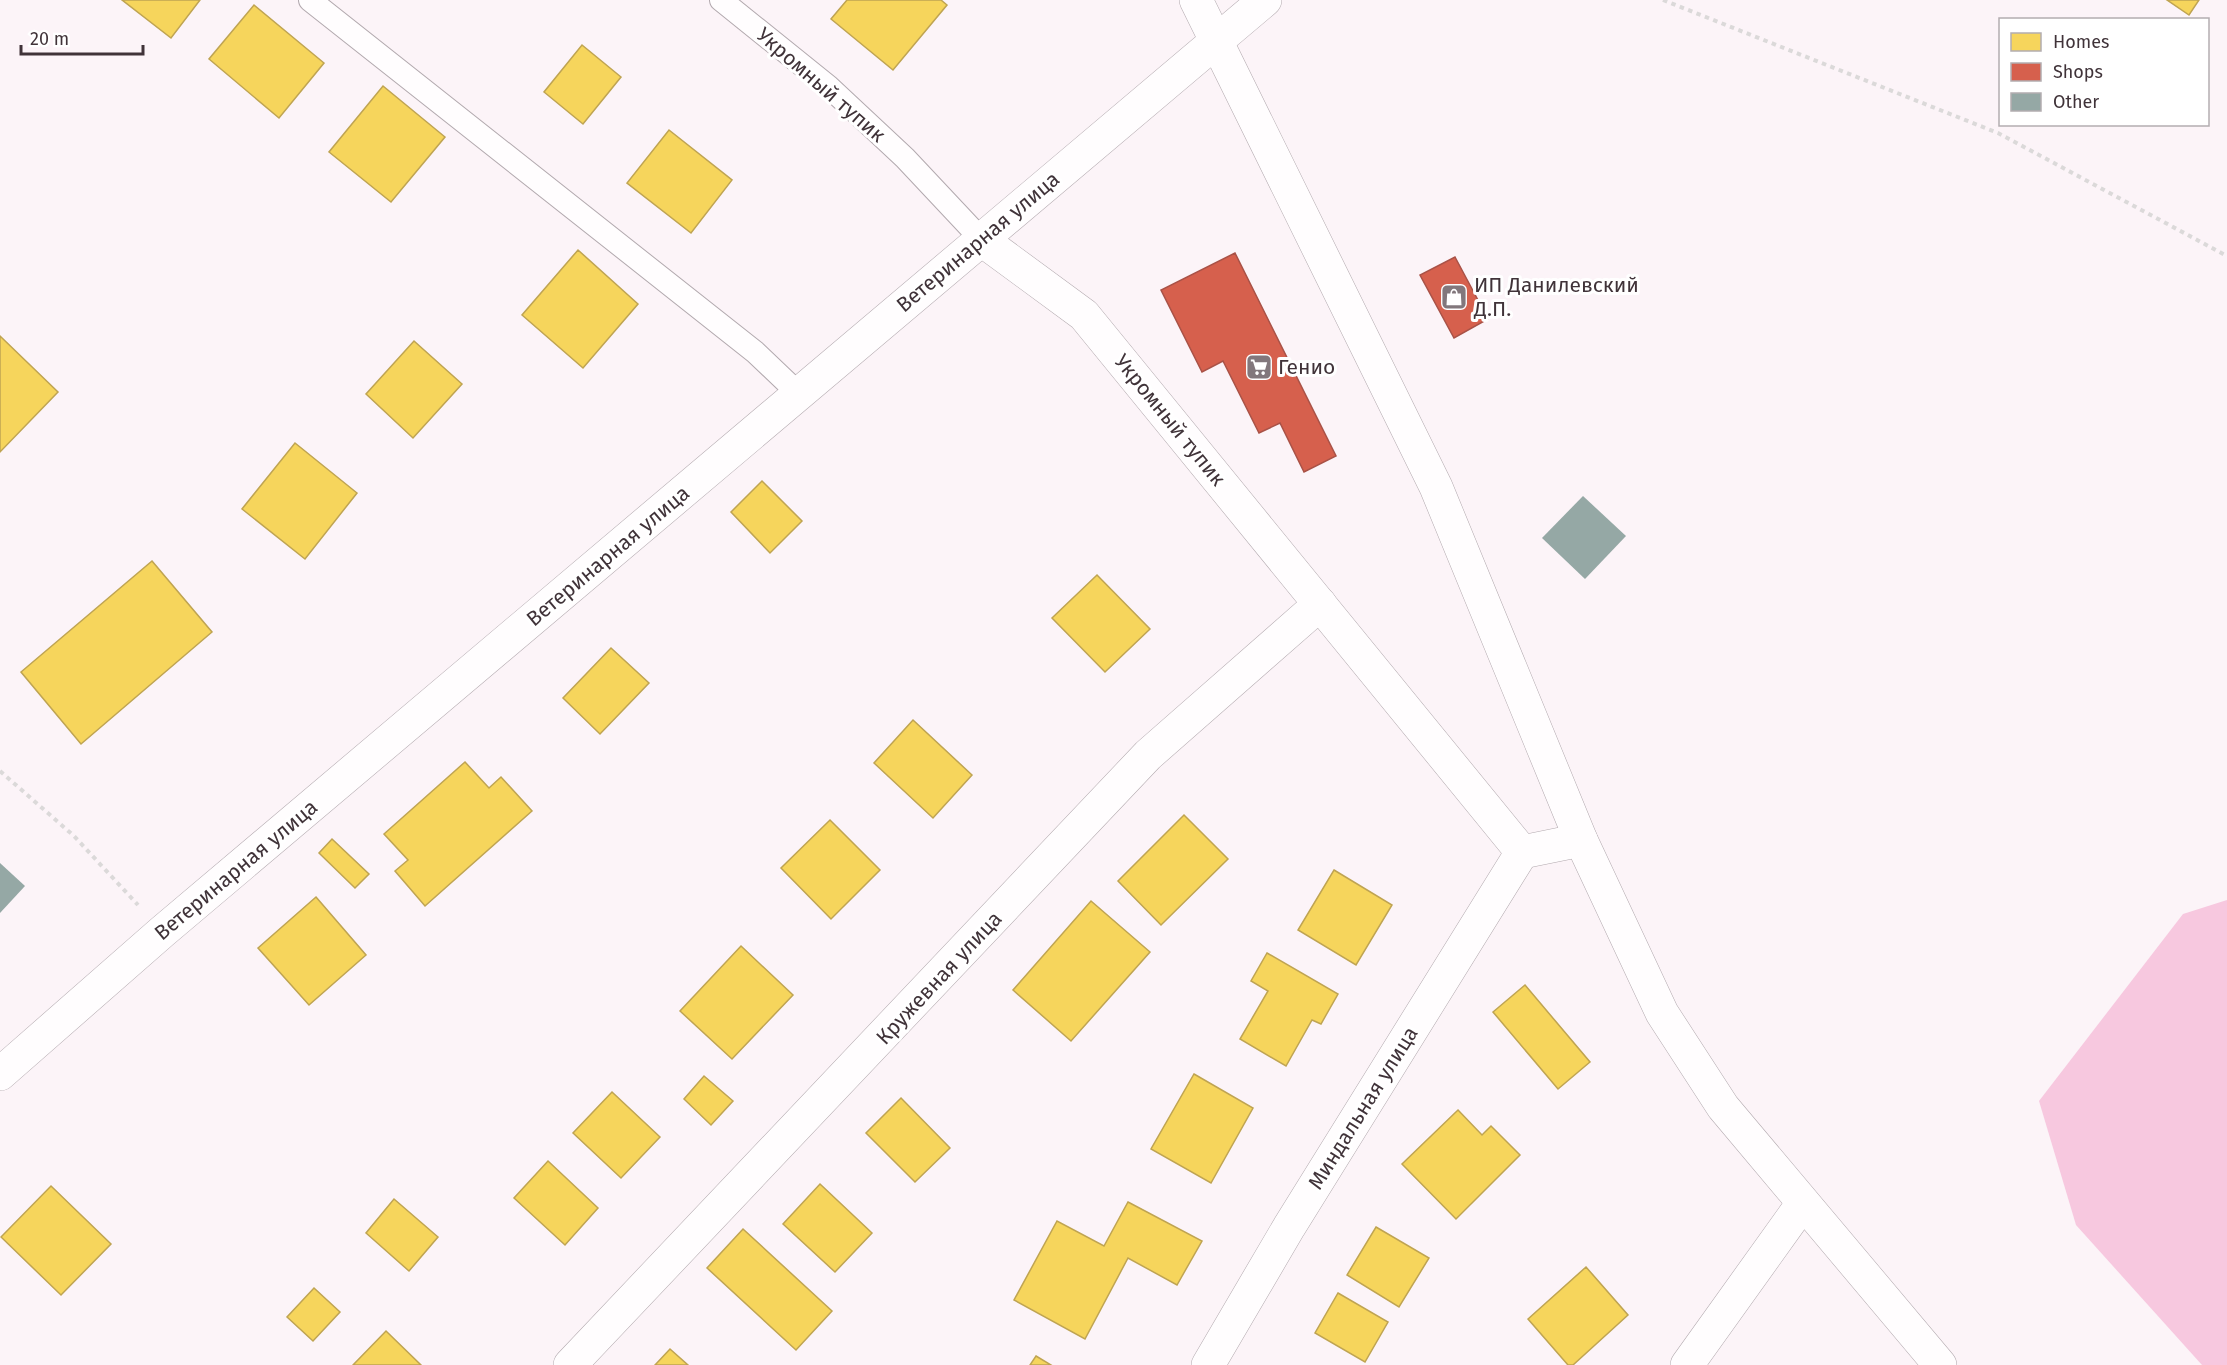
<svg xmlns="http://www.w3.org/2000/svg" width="2227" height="1365" viewBox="0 0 2227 1365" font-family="'Fira Sans',sans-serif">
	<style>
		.forest { fill: #f7c8df }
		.homes { fill: #f6d55c; stroke: #bfa452; stroke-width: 1.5 }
		.shops { fill: #d6604d; stroke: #a95247; stroke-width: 1.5 }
		.building { fill: #95a8a5 }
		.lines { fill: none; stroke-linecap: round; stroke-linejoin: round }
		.service-casing { stroke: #b2a9ae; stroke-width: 24 }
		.minor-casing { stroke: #b2a9ae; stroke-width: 34 }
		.tertiary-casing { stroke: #b2a9ae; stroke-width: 34 }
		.path { stroke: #dbd9d9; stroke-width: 4; stroke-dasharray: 4.5 4.5; stroke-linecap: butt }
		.service { stroke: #fffdfe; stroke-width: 22 }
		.minor { stroke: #fffdfe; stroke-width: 33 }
		.tertiary { stroke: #fffdfe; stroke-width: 33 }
		.labels { text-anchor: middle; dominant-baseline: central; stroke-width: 6; stroke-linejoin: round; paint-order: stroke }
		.street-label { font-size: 21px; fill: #403339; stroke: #fff }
		.poi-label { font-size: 21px; fill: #403339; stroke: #fff; text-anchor: start }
	</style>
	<rect width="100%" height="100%" fill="#fcf4f8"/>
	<polygon class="forest" points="2227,900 2227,1365 2202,1365 2076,1225 2039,1101 2183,914"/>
	<g class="homes">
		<polygon points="122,0 200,0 171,38"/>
		<polygon points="847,0 941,0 947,5 893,70 831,19"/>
		<polygon points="2167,0 2199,0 2189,15"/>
		<polygon points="254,5 324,63 279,118 209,59"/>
		<polygon points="582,45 621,77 583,124 544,92"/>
		<polygon points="383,86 445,137 391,202 329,152"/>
		<polygon points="669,130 732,180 691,233 627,183"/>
		<polygon points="578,250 638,304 583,368 522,315"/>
		<polygon points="0,336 58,392 0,452"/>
		<polygon points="414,341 462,384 413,438 366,394"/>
		<polygon points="295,443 357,493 305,559 242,509"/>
		<polygon points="762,481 802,521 770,553 731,512"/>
		<polygon points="152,561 212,632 81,744 21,672"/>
		<polygon points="1097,575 1150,629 1105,672 1052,618"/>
		<polygon points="611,648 649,683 600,734 563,698"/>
		<polygon points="913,720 972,775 933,818 874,763"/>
		<polygon points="465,762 489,788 501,777 532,811 425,906 395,871 408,860 384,834"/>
		<polygon points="1184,815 1228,859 1161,925 1118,881"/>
		<polygon points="830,820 880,870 831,919 781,868"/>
		<polygon points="332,839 369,874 355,888 319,853"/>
		<polygon points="1334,870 1392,905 1356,965 1298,930"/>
		<polygon points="316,897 366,955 309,1005 258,948"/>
		<polygon points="1091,901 1150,952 1071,1041 1013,990"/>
		<polygon points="741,946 793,995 732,1059 680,1011"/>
		<polygon points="1267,953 1338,994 1321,1024 1312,1020 1286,1066 1240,1039 1268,991 1251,981"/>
		<polygon points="1525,985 1590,1062 1558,1089 1493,1012"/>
		<polygon points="1194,1074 1253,1108 1211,1183 1151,1149"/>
		<polygon points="704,1076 733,1101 711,1125 684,1099"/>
		<polygon points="612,1092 660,1137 621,1178 573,1133"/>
		<polygon points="901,1098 950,1148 915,1182 866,1133"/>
		<polygon points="1458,1110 1482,1135 1491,1126 1520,1155 1456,1219 1402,1164"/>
		<polygon points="548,1161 598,1208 565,1245 514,1198"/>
		<polygon points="820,1184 872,1233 835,1272 783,1224"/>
		<polygon points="51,1186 111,1244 61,1295 1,1237"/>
		<polygon points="394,1199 438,1237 409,1271 366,1233"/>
		<polygon points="1128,1202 1202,1241 1177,1285 1128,1258 1085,1339 1014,1300 1057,1221 1104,1246"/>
		<polygon points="1376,1227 1429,1258 1399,1307 1347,1275"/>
		<polygon points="743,1229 832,1311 796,1350 707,1268"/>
		<polygon points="1586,1267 1628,1315 1573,1365 1568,1365 1528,1319"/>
		<polygon points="314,1288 340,1312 313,1341 287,1317"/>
		<polygon points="1338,1293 1388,1322 1365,1362 1315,1333"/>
		<polygon points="386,1331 421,1365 353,1365"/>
		<polygon points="670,1349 688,1365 655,1365"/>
		<polygon points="1036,1356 1051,1365 1030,1365"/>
	</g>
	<g class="shops">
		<polygon points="1235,253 1336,456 1304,472 1280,423 1259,433 1223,361 1202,372 1161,290"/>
		<polygon points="1455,257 1488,319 1454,338 1420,275"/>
	</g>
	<g class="building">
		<polygon points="1583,496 1626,536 1585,579 1542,538"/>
		<polygon points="0,863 25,886 0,913"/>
	</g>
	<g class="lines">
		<defs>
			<g id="service">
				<polyline points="310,0 755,352 798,393"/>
				<polyline points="721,0 828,86 905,158 982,240"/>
			</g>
			<g id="minor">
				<polyline points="982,240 1084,315 1522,852 1581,840"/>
				<polyline points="0,1074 162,932 1265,0"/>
				<polyline points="570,1365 1148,755 1320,604"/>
				<polyline points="1208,1365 1289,1227 1522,852"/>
				<polyline points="1687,1365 1803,1203"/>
			</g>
			<polyline id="tertiary" points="1196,0 1436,487 1581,840 1662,1013 1723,1107 1940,1365"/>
		</defs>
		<use href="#service" class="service-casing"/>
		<use href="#minor" class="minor-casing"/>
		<use href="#tertiary" class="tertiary-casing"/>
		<g class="path">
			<polyline points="1663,0 1998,133 2227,256"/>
			<polyline points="0,771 74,836 138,905"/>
		</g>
		<use href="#service" class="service"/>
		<use href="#minor" class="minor"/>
		<use href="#tertiary" class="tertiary"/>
	</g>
	<defs>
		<symbol id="shop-square" viewBox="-11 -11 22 22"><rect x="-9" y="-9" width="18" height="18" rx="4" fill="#82777c" stroke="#fff"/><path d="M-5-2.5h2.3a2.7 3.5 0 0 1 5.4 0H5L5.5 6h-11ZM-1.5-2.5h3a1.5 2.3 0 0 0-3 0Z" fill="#fff"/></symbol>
		<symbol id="supermarket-square" viewBox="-11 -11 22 22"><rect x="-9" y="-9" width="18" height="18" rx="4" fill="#82777c" stroke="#fff"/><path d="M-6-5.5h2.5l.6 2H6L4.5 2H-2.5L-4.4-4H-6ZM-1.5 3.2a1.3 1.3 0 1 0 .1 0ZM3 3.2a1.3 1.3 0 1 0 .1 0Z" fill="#fff"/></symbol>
	</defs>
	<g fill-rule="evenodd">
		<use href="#shop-square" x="1439" y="282" width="30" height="30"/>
		<use href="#supermarket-square" x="1244" y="352" width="30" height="30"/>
	</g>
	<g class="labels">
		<g class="street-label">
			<text transform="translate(821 85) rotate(41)">Укромный тупик</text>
			<text transform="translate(978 242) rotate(-40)">Ветеринарная улица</text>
			<text transform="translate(1170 420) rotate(51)">Укромный тупик</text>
			<text transform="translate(608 556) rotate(-40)">Ветеринарная улица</text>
			<text transform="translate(236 870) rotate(-40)">Ветеринарная улица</text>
			<text transform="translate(939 978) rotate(-47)">Кружевная улица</text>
			<text transform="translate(1363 1108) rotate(-58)">Миндальная улица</text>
		</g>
		<g class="poi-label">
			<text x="1474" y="285">ИП Данилевский<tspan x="1474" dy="24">Д.П.</tspan></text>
			<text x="1278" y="367">Генио</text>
		</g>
	</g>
	<rect x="1999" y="18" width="210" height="108" fill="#ffffff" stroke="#b3adb0" stroke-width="1.5"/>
	<rect x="2011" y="33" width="30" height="18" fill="#f6d55c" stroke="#b3adb0" stroke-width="1.5"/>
	<text x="2053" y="48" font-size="18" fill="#403339">Homes</text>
	<rect x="2011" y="63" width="30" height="18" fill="#d6604d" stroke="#b3adb0" stroke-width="1.5"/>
	<text x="2053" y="78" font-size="18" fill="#403339">Shops</text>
	<rect x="2011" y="93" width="30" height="18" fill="#95a8a5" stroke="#b3adb0" stroke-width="1.5"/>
	<text x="2053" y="108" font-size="18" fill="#403339">Other</text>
	<path d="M21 45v9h122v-9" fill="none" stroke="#403339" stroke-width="3"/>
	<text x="30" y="45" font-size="18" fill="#403339" stroke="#ffffff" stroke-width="4.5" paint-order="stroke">20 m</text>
</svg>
